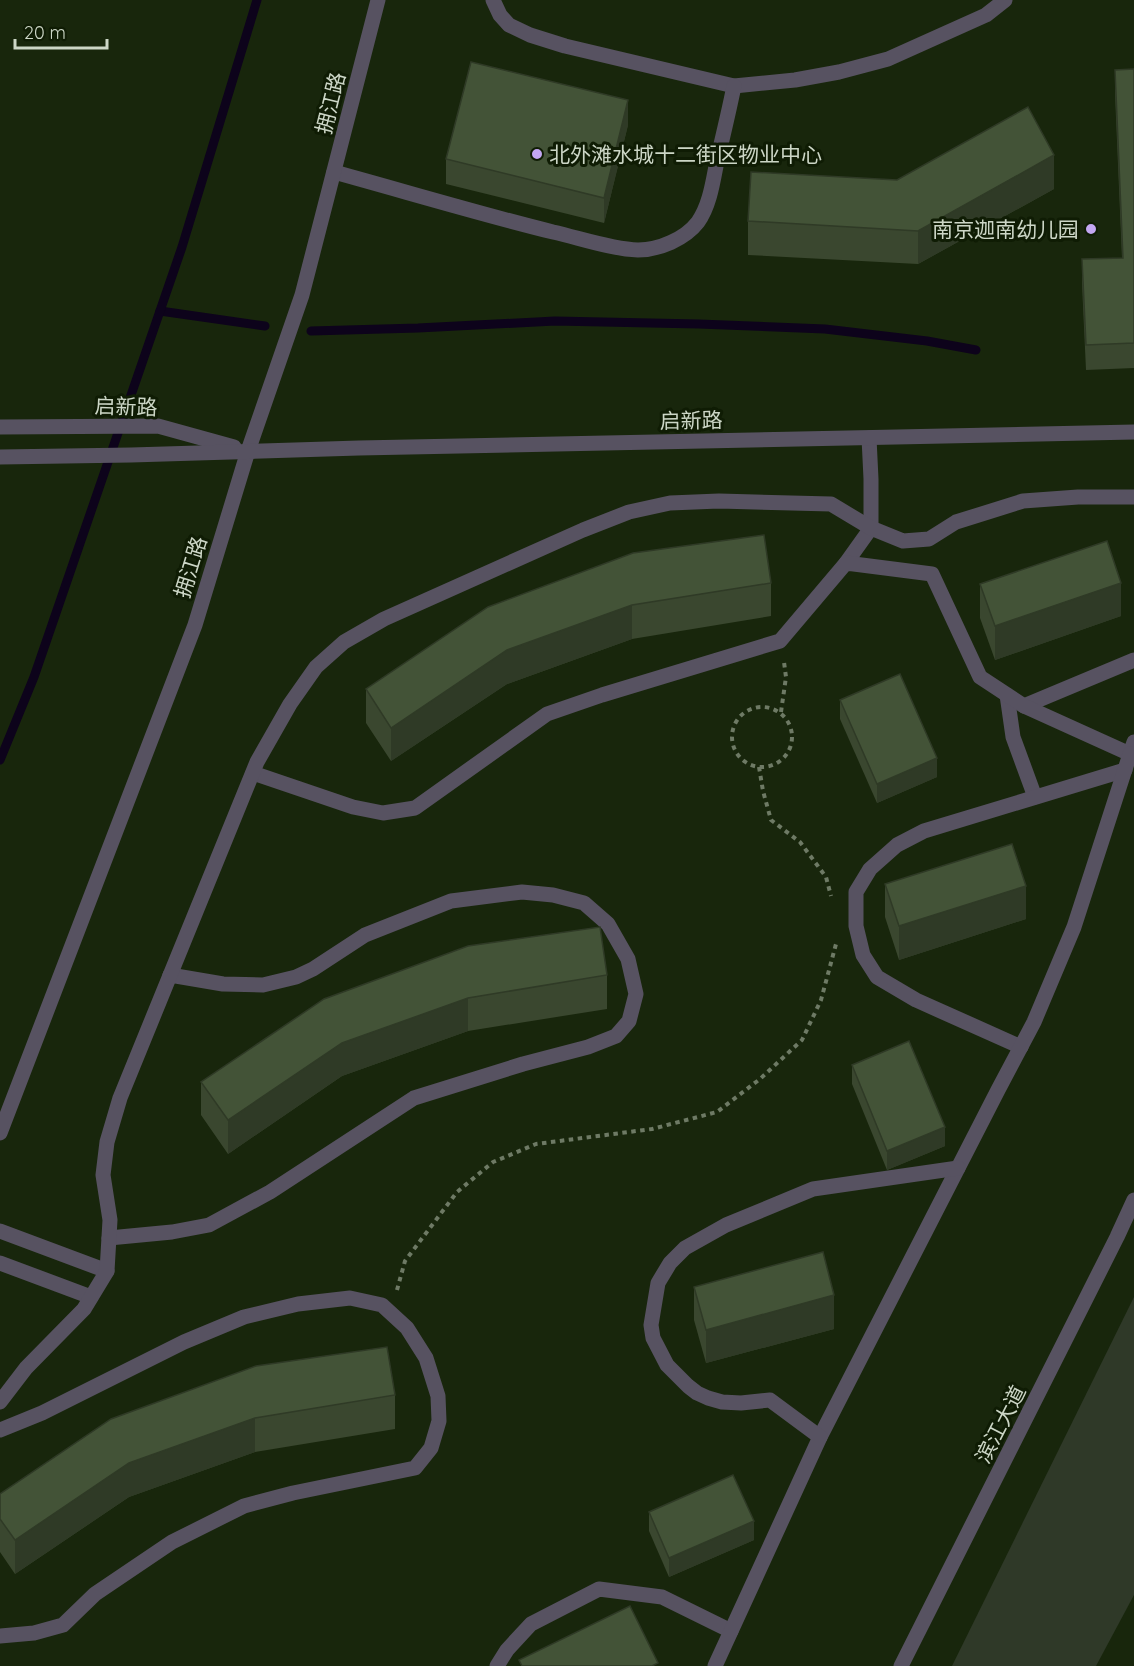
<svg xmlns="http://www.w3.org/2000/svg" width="1134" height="1666" viewBox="0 0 1134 1666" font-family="Quicksand,'Noto Sans SC',sans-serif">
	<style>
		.green { fill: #2f3928 }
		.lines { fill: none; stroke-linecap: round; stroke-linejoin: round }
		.stream { stroke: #0d031b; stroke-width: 9 }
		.path { stroke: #6e7a65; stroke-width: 4; stroke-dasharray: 4.5 4.5; stroke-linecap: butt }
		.service { stroke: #575261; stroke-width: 15 }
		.minor { stroke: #575261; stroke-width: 15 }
		.tertiary { stroke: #575261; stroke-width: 15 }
		.wall { fill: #3a472f }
		.shaded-wall { fill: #2f3a26 }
		.building { fill: #435337; stroke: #2f3a26; stroke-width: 1.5 }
		.poi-dot { fill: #c3a7f2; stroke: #0f1c04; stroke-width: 2 }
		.labels { text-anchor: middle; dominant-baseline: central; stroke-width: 6; stroke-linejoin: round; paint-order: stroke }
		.street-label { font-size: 21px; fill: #ccd6c6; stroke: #0f1c04 }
		.poi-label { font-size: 21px; fill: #ccd6c6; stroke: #0f1c04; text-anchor: start }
	</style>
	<rect width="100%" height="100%" fill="#18260c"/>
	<polygon class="green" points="1134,1297 1134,1595 1096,1666 952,1666"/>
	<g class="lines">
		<g class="stream">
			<polyline points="160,311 265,326"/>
			<polyline points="311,331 418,328 555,321 699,324 825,329 927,341 976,350"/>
			<polyline points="0,760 34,677 182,247 257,0"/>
		</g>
		<g class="path">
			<circle cx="762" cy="737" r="30"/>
			<polyline points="781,712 786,677 784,662"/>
			<polyline points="759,767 763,791 771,820 800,842 826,877 831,896"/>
			<polyline points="397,1290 405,1261 457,1192 493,1162 536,1144 652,1129 717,1112 760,1079 802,1040 821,1000 836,944"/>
		</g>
		<g class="service">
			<polyline points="493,0 500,15 509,25 530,35 565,46 734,86 795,80 839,72 888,59 986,15 1005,0"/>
			<path d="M334,172C407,192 480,214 553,232C580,238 611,249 638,250C659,250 685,239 698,222C710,205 713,181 717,161C723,136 729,111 734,86"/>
			<polyline points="846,563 871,528 871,479 869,438"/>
			<polyline points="1007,695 1013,737 1035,797"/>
			<polyline points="1024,706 1134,660"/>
			<polyline points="253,773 353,807 383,813 415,808 547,714 602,695 780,641 846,563 932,574 980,677 1024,706 1130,754 1134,742"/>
			<polyline points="1021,1047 916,1000 877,977 863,955 856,926 856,892 870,869 897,845 924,831 1125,770"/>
			<polyline points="0,1231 107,1271"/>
			<polyline points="109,1238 172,1232 209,1225 270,1192 414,1098 523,1064 588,1047 616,1036 629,1021 636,994 628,959 608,924 584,903 553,895 522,892 451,901 365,935 313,969 296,977 263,985 223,984 170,975"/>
			<polyline points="0,1263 91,1297"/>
			<polyline points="0,1402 26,1368 84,1309 107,1271 110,1220 103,1175 107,1142 120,1098 257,762 290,704 316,667 344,642 384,619 583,530 629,512 670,503 719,501 831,504 871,528 903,541 929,539 956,522 1023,501 1078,497 1134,497"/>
			<polyline points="0,1430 42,1413 184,1342 244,1317 298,1304 350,1298 382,1305 407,1328 426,1358 438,1396 439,1421 431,1448 415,1468 293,1493 244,1506 172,1542 95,1594 63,1625 34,1633 0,1636"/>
			<polyline points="820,1437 998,1090 1034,1022 1074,927 1130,754"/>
			<polyline points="497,1666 507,1650 531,1624 599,1589 662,1597 731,1631"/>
			<polyline points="715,1666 820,1437 770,1400 741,1403 722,1402 708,1398 697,1393 688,1386 667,1365 653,1338 651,1325 658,1283 670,1263 685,1248 726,1225 813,1189 958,1168"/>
		</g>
		<polyline class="minor" points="0,1133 195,625 248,451 302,295 378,0"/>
		<g class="tertiary">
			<polyline points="0,427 158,426 234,447"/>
			<polyline points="0,457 131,455 359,448 1134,432"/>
			<polyline points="901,1666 1117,1237 1134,1200"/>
		</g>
	</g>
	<g class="wall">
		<polygon points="1134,69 1134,368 1086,370 1082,284 1082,259 1122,258 1115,94 1115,70"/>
		<polygon points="628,125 604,223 446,184 446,159"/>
		<polygon points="1054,189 918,264 748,255 748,221"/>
		<polygon points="771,583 771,616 632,639 507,684 391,761 366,723 366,689 488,607"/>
		<polygon points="980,584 1121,616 995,660 980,618"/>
		<polygon points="840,700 937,777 877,803 840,719"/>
		<polygon points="885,884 1026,919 899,960 885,917"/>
		<polygon points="607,975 607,1009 468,1031 342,1076 228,1154 201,1115 201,1082 324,999"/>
		<polygon points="852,1065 945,1146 887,1170 852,1084"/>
		<polygon points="694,1287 834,1329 706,1363 694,1320"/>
		<polygon points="256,1366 395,1395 395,1429 255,1452 129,1497 15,1574 0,1552 0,1494"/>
		<polygon points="649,1512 754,1540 669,1577 649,1531"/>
	</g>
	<g class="shaded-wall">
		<polygon points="628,100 628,125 604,223 604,198"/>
		<polygon points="1054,155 1054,189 918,264 918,231"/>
		<polygon points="1121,583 1121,616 995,660 995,626"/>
		<polygon points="632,605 632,639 507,684 391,761 391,728 507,650"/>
		<polygon points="937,758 937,777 877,803 877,784"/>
		<polygon points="1026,886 1026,919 899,960 899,926"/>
		<polygon points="468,998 468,1031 342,1076 228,1154 228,1120 342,1043"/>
		<polygon points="945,1127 945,1146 887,1170 887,1151"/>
		<polygon points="834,1295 834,1329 706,1363 706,1330"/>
		<polygon points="255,1418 255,1452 129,1497 15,1574 15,1540 129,1463"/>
		<polygon points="754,1521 754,1540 669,1577 669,1558"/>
	</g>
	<g class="building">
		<polygon points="471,62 628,100 604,198 446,159"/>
		<polygon points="1134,69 1134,343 1086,345 1082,259 1123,258 1115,70"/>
		<polygon points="1028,107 1054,155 918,231 748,221 751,172 897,180"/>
		<polygon points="764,535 771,583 632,605 507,650 391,728 366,689 488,607 633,553"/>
		<polygon points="1107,541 1121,583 995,626 980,584"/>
		<polygon points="900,674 937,758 877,784 840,700"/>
		<polygon points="1012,844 1026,886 899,926 885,884"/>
		<polygon points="600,927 607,975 468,998 342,1043 228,1120 201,1082 324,999 468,946"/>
		<polygon points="909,1041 945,1127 887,1151 852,1065"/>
		<polygon points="823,1252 834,1295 706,1330 694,1287"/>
		<polygon points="387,1347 395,1395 255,1418 129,1463 15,1540 0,1519 0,1494 111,1419 256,1366"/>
		<polygon points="733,1475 754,1521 669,1558 649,1512"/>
		<polygon points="630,1606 658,1663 652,1666 522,1666 519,1660"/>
	</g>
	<g class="poi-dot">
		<circle cx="537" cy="154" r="6"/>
		<circle cx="1091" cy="229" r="6"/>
	</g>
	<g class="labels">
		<g class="street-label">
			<text transform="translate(330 103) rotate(-76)">拥江路</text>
			<text transform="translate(126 406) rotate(2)">启新路</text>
			<text transform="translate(691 420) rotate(-1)">启新路</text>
			<text transform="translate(190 567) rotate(-73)">拥江路</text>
			<text transform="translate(1000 1424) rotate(-63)">滨江大道</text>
		</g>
		<g class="poi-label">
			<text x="549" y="154">北外滩水城十二街区物业中心</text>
			<text x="1079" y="229" text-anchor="end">南京迦南幼儿园</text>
		</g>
	</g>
	<path d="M15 39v9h92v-9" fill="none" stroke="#ccd6c6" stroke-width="3"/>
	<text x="24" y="39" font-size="18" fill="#ccd6c6" stroke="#0f1c04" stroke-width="4.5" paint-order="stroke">20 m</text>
</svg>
